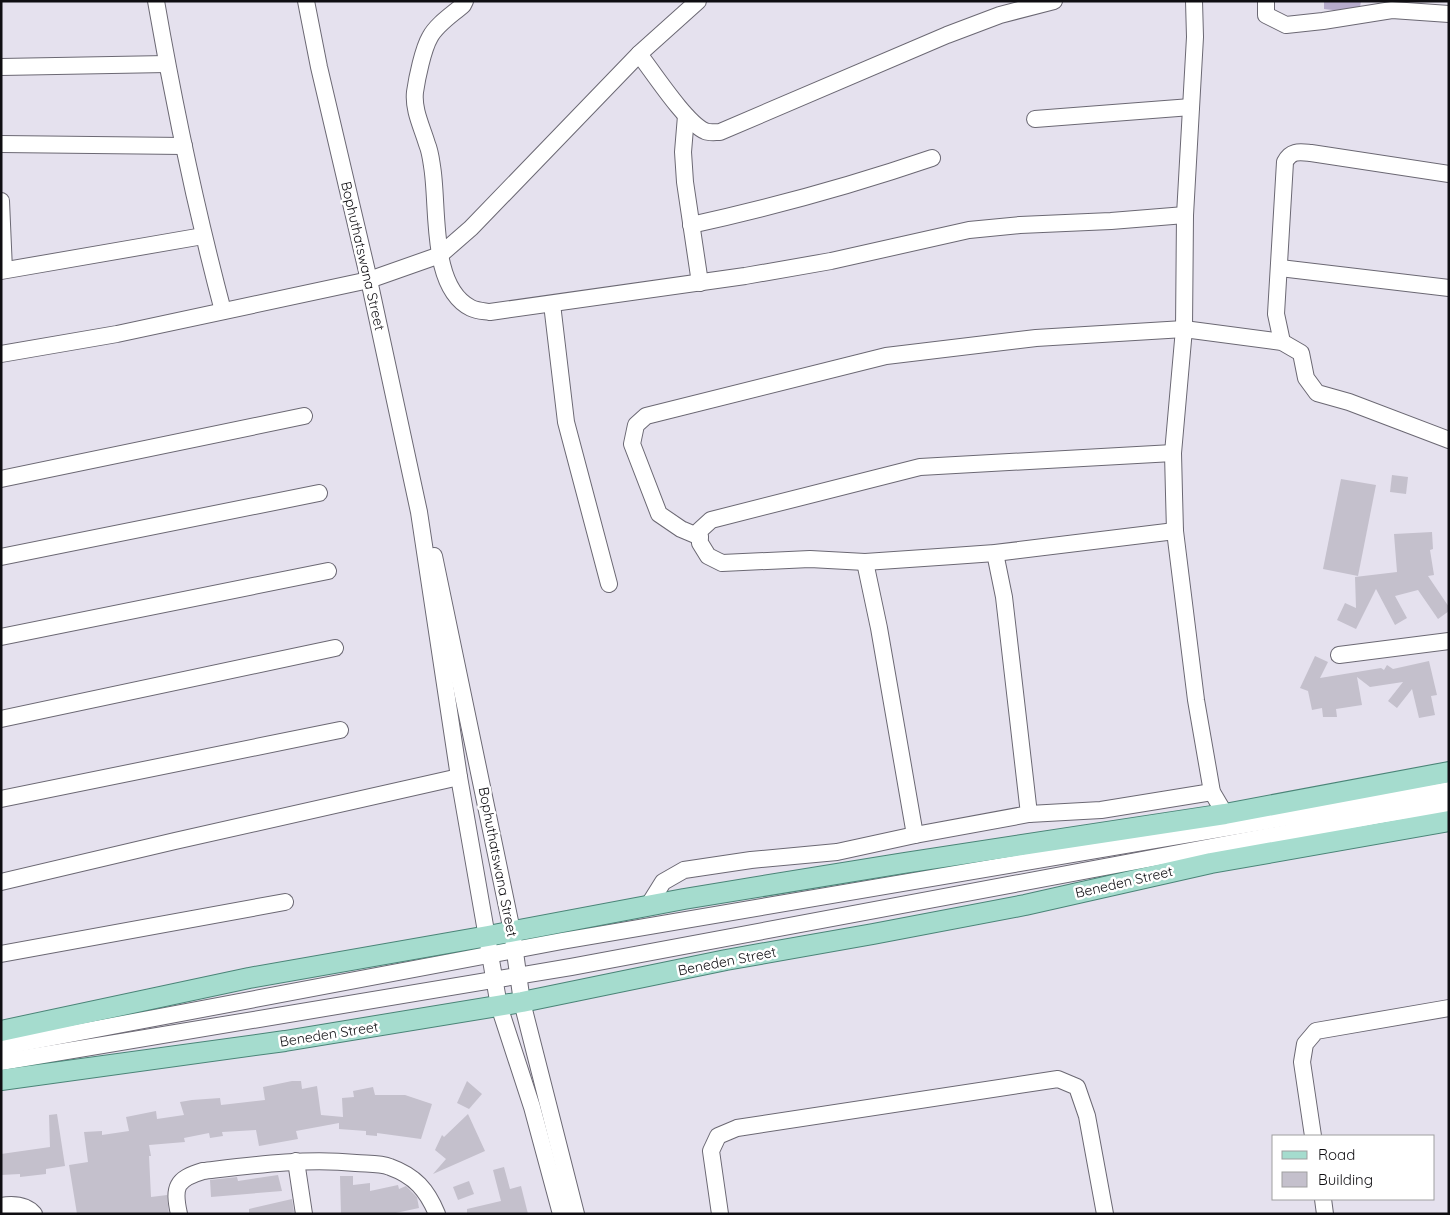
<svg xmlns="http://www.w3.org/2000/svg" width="1450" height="1215" viewBox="0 0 1450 1215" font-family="Quicksand,sans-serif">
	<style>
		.green { fill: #b6abcc }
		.building { fill: #c4c0cc }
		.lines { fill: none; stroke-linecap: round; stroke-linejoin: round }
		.minor-casing { stroke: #6b6873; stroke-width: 18 }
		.major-casing { stroke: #4a8477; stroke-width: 22 }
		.minor { stroke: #fff; stroke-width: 16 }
		.major { stroke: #a5dcce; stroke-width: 20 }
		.labels { text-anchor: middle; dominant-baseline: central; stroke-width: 5; stroke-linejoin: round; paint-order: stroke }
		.street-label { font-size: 14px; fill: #0f0e12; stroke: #fff }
	</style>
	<rect width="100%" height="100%" fill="#e5e1ee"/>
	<polygon class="green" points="1324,1 1361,1 1359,13 1324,9"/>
	<g class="building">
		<polygon points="1392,475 1408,477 1406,494 1390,492"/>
		<polygon points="1341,479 1376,485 1358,576 1323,569"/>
		<polygon points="1432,532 1433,549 1430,550 1434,575 1428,576 1449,607 1449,611 1438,619 1418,590 1395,596 1407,618 1395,625 1376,589 1356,629 1337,620 1345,603 1356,608 1355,577 1397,572 1394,534"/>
		<polygon points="1315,656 1328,662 1320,678 1381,668 1384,670 1387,665 1393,669 1429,661 1437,695 1431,696 1435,715 1419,718 1412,689 1397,708 1388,701 1403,682 1370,687 1357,677 1362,705 1336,709 1337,717 1323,717 1322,708 1312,710 1308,691 1300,688"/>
		<polygon points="292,1081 301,1081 302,1089 317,1086 321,1115 343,1117 342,1098 354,1097 353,1091 373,1087 375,1095 405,1095 432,1104 421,1139 377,1133 377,1136 366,1135 366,1131 339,1129 339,1123 296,1131 298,1139 259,1146 256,1130 222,1132 223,1136 210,1138 209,1133 184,1138 185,1142 149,1145 151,1156 149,1156 151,1197 167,1195 169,1214 77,1214 69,1165 88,1162 84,1132 102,1131 102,1135 129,1131 126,1117 156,1111 157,1119 184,1115 180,1102 192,1100 220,1098 221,1105 265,1100 263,1087"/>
		<polygon points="467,1081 482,1094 469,1109 457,1103"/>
		<polygon points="57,1114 65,1166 46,1169 46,1174 20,1177 20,1174 1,1175 1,1154 50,1147 49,1115"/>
		<polygon points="468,1114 485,1151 433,1174 446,1159 435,1150 442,1135 444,1137"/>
		<polygon points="504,1167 510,1189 521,1186 528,1214 467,1214 467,1209 501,1201 493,1170"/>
		<polygon points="278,1175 282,1191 211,1197 210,1180 237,1177 238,1181"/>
		<polygon points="340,1176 353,1176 353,1185 370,1183 370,1191 398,1185 399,1189 406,1186 417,1197 419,1208 391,1214 341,1214"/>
		<polygon points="469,1181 474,1194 458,1200 453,1187"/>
		<polygon points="292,1199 294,1212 286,1214 249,1214 249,1209"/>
	</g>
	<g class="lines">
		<defs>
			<g id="minor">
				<path d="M156,1C174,105 196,209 223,311"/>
				<polyline points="306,1 319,67 369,280 419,512 459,777 499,1006 532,1107 561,1214"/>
				<path d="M465,1L463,5C453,14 437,24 430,37C423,49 417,78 415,92C413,110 422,127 427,144C430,151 431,159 432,166C439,206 429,287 471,308C477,311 484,311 490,312L745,276L831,261L969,230L1020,225L1111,221L1185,215"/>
				<polyline points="1194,1 1195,37 1185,215 1184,329 1173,453 1174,494 1175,531 1196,700 1212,792 1225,814"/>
				<polyline points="1266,1 1266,15 1286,25 1323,21 1392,10 1449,14"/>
				<path d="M639,54C653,72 686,123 705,131C709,133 715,132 720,132L947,35L1000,15L1054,1"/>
				<polyline points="1,67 167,64"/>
				<polyline points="686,116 683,152 685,182 700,283"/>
				<polyline points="1035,119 1191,107"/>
				<polyline points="1,144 184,146"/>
				<polyline points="1,201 4,270"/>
				<path d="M691,225C773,207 853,185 932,158"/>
				<polyline points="1280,268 1449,288"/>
				<polyline points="1,271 203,236"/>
				<polyline points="552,304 566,422 609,584"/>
				<path d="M1282,342L1276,314L1285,162C1291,150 1300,152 1311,153L1449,174"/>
				<polyline points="1,354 117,334 369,280 440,255 471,228 639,54 698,1"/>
				<polyline points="1173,453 920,467 711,520 699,531 700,543 708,556 722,563 810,559 865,562 953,556 995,553 1175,531"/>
				<polyline points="1,479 304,416"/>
				<polyline points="700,537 681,529 659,514 632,444 636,425 646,416 886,356 1036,338 1184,329 1282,342 1301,353 1306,378 1317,393 1349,402 1449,440"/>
				<polyline points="995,553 1004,597 1029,814"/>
				<polyline points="434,556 512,931 522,1002 576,1214"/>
				<polyline points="1,557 319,493"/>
				<polyline points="865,562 879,628 915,835"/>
				<polyline points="1,637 328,571"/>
				<polyline points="1339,655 1449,641"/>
				<polyline points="1,719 335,648"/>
				<polyline points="1,799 340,730"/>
				<polyline points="1,882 175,841 459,777"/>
				<polyline points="648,906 663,882 684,870 751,860 837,852 915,835 1029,814 1101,810 1212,792"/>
				<polyline points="1,954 285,902"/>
				<polyline points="1,1047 562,941 1449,790"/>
				<polyline points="1,1062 571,967 1377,816 1449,804"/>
				<polyline points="1313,1136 1302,1062 1305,1044 1316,1031 1449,1008"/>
				<polyline points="296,1161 304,1214"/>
				<polyline points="1323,1199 1325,1214"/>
				<path d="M1,1206C13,1204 26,1205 34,1214"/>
				<path d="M179,1214C173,1187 176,1179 203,1171C254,1165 305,1158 356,1163C367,1164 380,1163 390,1167C415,1176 427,1190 437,1214"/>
				<polyline points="720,1214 711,1151 718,1136 737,1128 1058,1079 1077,1087 1087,1116 1105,1214"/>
			</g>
			<g id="major">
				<polyline points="1,1031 249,978 488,936 684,899 904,863 1225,814 1449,772"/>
				<polyline points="1,1080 285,1041 522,1002 726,960 873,934 1025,905 1211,863 1449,821"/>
			</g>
		</defs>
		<use href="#minor" class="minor-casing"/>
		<use href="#major" class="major-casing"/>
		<use href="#minor" class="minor"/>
		<use href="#major" class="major"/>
	</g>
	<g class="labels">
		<g class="street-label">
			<text transform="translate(363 256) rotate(77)">Bophuthatswana Street</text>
			<text transform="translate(498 862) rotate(79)">Bophuthatswana Street</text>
			<text transform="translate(1124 882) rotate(-13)">Beneden Street</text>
			<text transform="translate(727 961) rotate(-11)">Beneden Street</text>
			<text transform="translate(329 1034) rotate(-9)">Beneden Street</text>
		</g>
	</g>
	<rect width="1450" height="1215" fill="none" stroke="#0f0e12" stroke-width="5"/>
	<rect x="1272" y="1135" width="162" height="65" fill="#ffffff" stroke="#9f9fa0"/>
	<rect x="1282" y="1151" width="25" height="8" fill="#a5dcce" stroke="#9f9fa0"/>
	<text x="1318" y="1160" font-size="15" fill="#0f0e12">Road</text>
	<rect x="1282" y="1172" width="25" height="15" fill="#c4c0cc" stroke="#9f9fa0"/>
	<text x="1318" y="1185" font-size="15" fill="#0f0e12">Building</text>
</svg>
